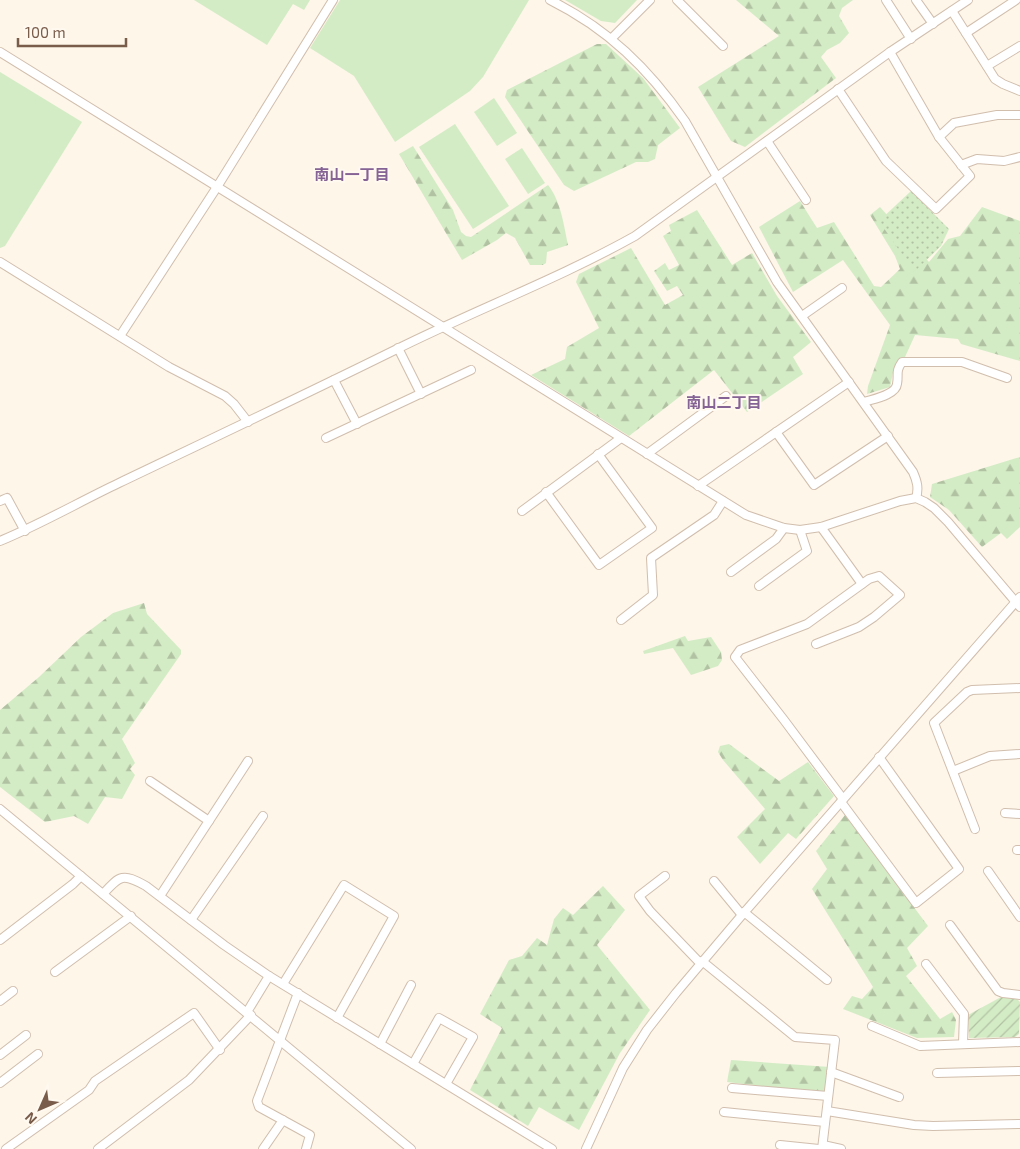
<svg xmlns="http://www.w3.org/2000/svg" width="1020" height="1149" viewBox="0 0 1020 1149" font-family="'Exo 2','Noto Sans JP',sans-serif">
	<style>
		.grass { fill: #d4ecc6 }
		.forest { fill: url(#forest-firs) }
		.park { fill: url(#park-dots) }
		.garden { fill: url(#garden-furrows) }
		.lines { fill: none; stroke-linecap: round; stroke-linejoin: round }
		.minor-casing { stroke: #d1bead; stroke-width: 10 }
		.minor { stroke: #fff; stroke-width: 8 }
		.labels { text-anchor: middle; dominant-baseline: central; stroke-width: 4; stroke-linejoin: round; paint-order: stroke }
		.neighbourhood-label { font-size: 15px; font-weight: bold; fill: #866395; stroke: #fff9f0 }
	</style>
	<defs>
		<pattern id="forest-firs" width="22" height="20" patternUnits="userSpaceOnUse" patternTransform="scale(1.25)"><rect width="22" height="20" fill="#d4ecc6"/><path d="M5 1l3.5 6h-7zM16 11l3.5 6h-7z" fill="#b1c2a3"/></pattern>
		<pattern id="park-dots" width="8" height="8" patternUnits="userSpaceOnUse" patternTransform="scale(1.25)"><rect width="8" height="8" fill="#d4ecc6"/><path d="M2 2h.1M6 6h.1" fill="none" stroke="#b1c2a3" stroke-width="1.8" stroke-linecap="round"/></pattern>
		<pattern id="garden-furrows" width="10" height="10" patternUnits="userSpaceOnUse" patternTransform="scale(1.25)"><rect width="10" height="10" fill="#d4ecc6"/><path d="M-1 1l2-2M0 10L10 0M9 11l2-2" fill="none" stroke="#b1c2a3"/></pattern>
	</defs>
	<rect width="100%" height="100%" fill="#fdf6e9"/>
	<g class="grass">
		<polygon points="194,0 310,0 304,10 293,4 267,45"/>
		<polygon points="340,0 529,0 483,77 470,91 395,142 354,76 310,48"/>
		<polygon points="565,0 637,0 615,23 601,21"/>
		<polygon points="0,72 82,122 5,246 0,248"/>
		<polygon points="494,98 517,133 497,146 474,112"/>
		<polygon points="455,124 509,206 473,229 419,147"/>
		<polygon points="522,148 545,183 528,194 505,159"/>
	</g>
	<g class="forest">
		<polygon points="736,0 853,0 842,8 839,16 849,33 840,43 827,50 821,57 836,78 745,147 731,141 698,87 779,36"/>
		<polygon points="597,44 606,44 643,78 680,128 658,145 655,159 648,162 636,162 574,191 564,185 505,97 507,90"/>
		<path d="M413,146L453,210L461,232L466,236L471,237L548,185C561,201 564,226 568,245L547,252L546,263L543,265H530L515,238L506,233L497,240L462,260L399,154Z"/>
		<polygon points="800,201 817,228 834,222 874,286 881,287 900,269 895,256 870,215 880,207 929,262 948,239 960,236 982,207 1020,221 1020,361 961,344 958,339 915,335 905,357 900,358 894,368 890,387 867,394 868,386 890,325 843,260 793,292 759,227"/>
		<polygon points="697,210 732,265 752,253 777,296 811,342 793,357 803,374 747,412 714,370 629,436 531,375 565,359 567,347 599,328 576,282 579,274 631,248 665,305 683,295 677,286 667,291 654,271 665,263 669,270 679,265 663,236 671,231 669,225"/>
		<polygon points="1020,457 1020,527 1007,539 1001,533 982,547 949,510 930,497 932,484"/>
		<polygon points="144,603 147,614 181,650 181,654 122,739 135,763 130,769 135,775 122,799 105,797 88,824 74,816 45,822 0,787 0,710 39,677 81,637 113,613"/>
		<polygon points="685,636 688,641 711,637 721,652 722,660 718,666 691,675 673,648 644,654 643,651"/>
		<polygon points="729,744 779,781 808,762 834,796 796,839 788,833 760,864 737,837 765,809 723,760 718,752 720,746"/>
		<polygon points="845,815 928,926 907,948 917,966 906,976 940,1019 952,1012 956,1020 954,1037 917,1038 843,1009 852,996 862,999 873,987 812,889 827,869 816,851"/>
		<polygon points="603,886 625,910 597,945 650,1010 620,1053 579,1130 539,1107 528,1126 470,1090 502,1028 480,1014 509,960 522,956 537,938 547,945 554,919 563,908 573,915"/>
		<polygon points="731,1060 830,1067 827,1089 820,1093 727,1082"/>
	</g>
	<polygon class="park" points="911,191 949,229 941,246 914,272 879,221"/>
	<polygon class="garden" points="1001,997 1017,999 1020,1002 1019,1034 1015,1037 969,1038 968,1015"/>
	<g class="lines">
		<defs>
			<g id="minor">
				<path d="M550,0C608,29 648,68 685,121L777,282L913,472C917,481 919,488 916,498"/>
				<polyline points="677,0 723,46"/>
				<polyline points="886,0 911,39"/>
				<polyline points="916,0 933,24"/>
				<polyline points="952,11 995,79 1003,84 1020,91"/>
				<polyline points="966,33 1016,0"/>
				<polyline points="612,38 650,0"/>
				<polyline points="0,52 746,515 784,528 800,530 821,527 900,501 916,498 925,502 934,508 948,522 1020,607"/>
				<polyline points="987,66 1020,46"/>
				<polyline points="838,89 886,161 936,209 970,176 939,137 890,52"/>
				<polyline points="939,137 954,123 997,115 1020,115"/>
				<polyline points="767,141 806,200"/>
				<polyline points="961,165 977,159 1004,161 1020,157"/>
				<polyline points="0,262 169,367 225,396 234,404 248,422"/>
				<polyline points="802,316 842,288"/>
				<polyline points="120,336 217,187 333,0"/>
				<polyline points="398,348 421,394"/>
				<polyline points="334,380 357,424"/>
				<path d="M864,402C873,399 896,395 897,384C899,374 895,372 902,362H962L1007,378"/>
				<polyline points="776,432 814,485 888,436"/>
				<polyline points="326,438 471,370"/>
				<polyline points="647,454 726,396"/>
				<polyline points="698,486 849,382"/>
				<polyline points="546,492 599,565 652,528 598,454"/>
				<polyline points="0,501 7,498 25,531"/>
				<polyline points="522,511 621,438"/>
				<polyline points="821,527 862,584"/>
				<path d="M0,541C41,524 79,502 119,483C211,439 304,395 395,350C475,310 558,279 635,236L890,52L968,0"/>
				<polyline points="731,572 776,539 784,528"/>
				<polyline points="759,586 807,551 800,530"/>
				<polyline points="621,620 653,595 651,558 714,515 723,501"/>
				<polyline points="816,644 859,627 874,617 900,595 879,576 869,579 807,624 740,650 735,657 784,720 843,799"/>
				<polyline points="953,771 990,756 1020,754"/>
				<polyline points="150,781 209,821"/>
				<polyline points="841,802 916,903 959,869 879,757"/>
				<polyline points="0,809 411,1149"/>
				<polyline points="1005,813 1020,814"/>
				<polyline points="975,829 934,723 967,692 972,690 1020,688"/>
				<polyline points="1017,850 1020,850"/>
				<polyline points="988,871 1020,917"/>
				<polyline points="665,876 639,896 650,911 700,963"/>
				<polyline points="714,881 742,915"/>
				<path d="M103,894C120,875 123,873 146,886L224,945L269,976L552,1149"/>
				<polyline points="160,896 248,761"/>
				<polyline points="744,912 827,980"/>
				<polyline points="191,920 263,816"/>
				<polyline points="950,925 998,991 1003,993 1020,995"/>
				<polyline points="0,940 73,884 81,876"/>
				<polyline points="702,961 795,1037 835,1040 822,1149"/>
				<polyline points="926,964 964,1014 963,1044"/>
				<polyline points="55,972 131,916"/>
				<polyline points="283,984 344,885 394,916 337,1018"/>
				<polyline points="298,993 257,1101 259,1107 310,1135 306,1149"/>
				<polyline points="0,1001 13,991"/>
				<polyline points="247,1012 269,976"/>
				<polyline points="872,1026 920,1046 1020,1042"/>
				<polyline points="380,1044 411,985"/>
				<polyline points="0,1055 26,1035"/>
				<polyline points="413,1064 439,1018 473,1037 446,1084"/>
				<polyline points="831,1072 899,1097"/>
				<polyline points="937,1073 1020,1071"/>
				<polyline points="0,1083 38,1054"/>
				<polyline points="732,1088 828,1096"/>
				<polyline points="827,1111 914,1125 933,1126 1020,1124"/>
				<polyline points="724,1112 825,1122"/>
				<polyline points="780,1145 819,1149"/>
				<polyline points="823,1145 841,1149"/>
				<polyline points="6,1149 89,1090 95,1081 194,1013 220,1050"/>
				<polyline points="98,1149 189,1080 251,1015"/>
				<polyline points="263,1149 283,1120"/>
				<polyline points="586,1149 623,1068 647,1030 676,993 742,915 1020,597"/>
			</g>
		</defs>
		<use href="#minor" class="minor-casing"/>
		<use href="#minor" class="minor"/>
	</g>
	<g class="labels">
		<g class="neighbourhood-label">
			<text x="352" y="174">南山一丁目</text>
			<text x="724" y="402">南山二丁目</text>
		</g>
	</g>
	<g transform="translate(40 1109) rotate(225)" stroke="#fff9f0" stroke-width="4" paint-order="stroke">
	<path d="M0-4L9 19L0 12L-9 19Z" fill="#7a5c4a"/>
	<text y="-8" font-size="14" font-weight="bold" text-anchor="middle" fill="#7a5c4a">N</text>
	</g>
	<path d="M18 38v8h108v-8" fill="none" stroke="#7a5c4a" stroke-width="2.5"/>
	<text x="25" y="38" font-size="15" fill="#7a5c4a" stroke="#fff9f0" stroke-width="4" paint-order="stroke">100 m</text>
</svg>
